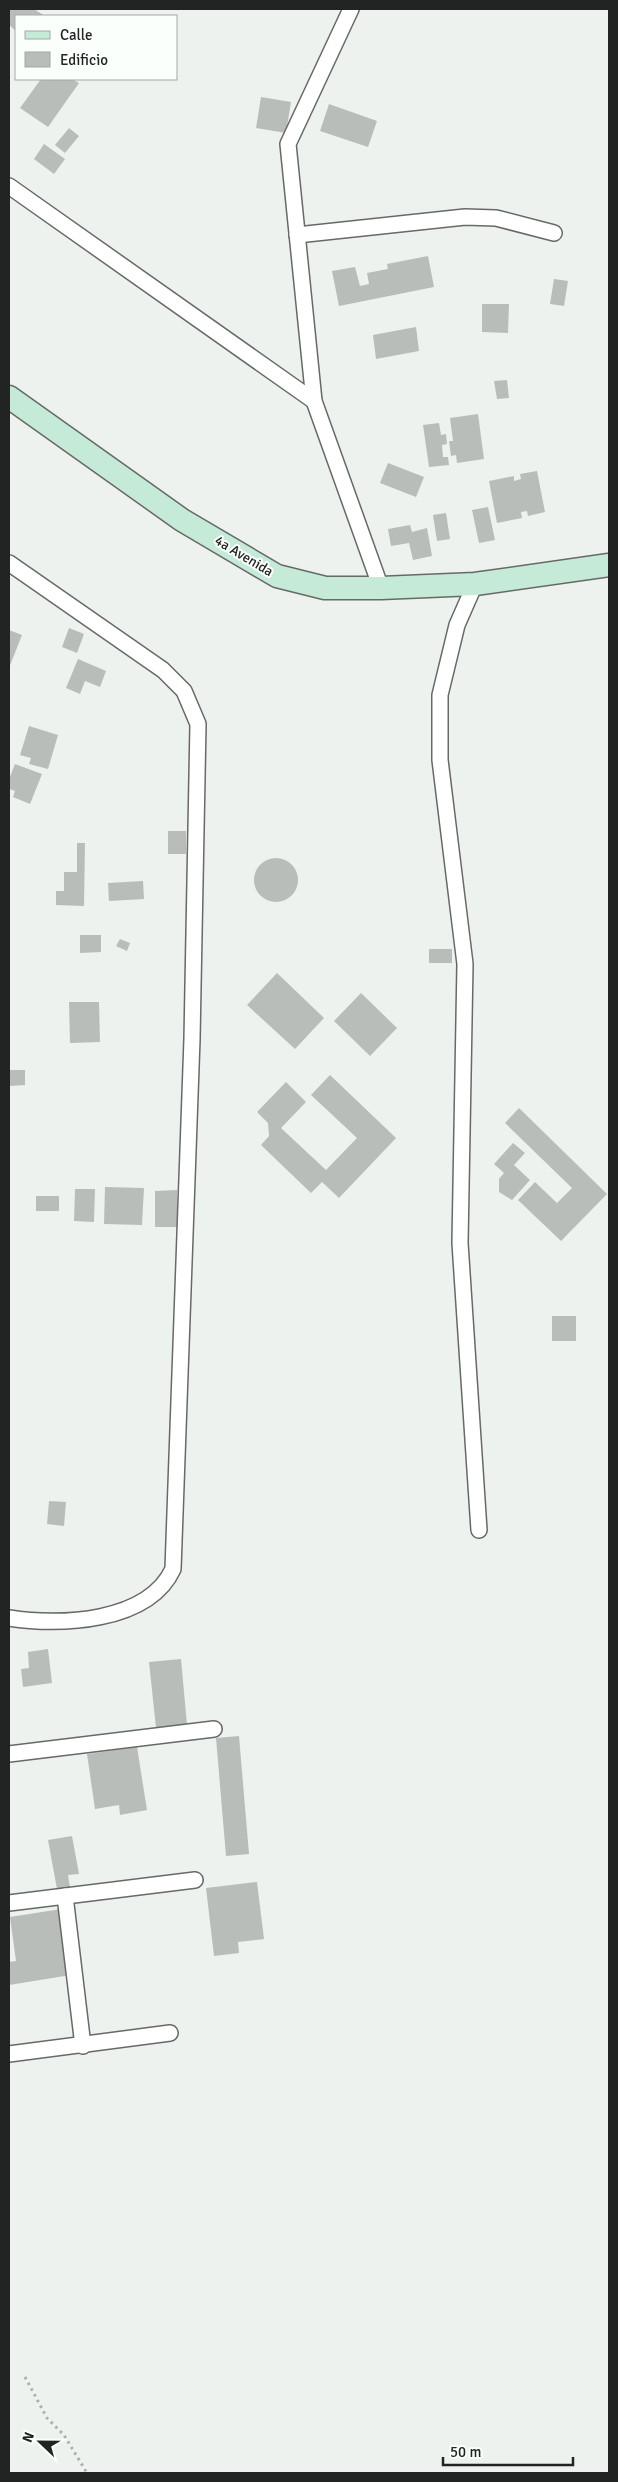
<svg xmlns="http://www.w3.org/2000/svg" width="618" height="2482" viewBox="0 0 618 2482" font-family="Signika,sans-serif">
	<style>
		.building { fill: #b8bdba }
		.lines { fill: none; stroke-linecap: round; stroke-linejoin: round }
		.street-casing { stroke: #666a67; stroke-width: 18 }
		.secondary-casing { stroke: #666a67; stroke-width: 25 }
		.path { stroke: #acb0ad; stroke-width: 3; stroke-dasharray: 2.5 4; stroke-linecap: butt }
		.street { stroke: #fff; stroke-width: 15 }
		.secondary { stroke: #c5ead7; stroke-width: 22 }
		.labels { text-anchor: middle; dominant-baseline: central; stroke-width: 4; stroke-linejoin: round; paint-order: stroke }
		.street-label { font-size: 14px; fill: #222423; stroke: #fafffc }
	</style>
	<rect width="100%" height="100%" fill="#edf2ee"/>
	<g class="building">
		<polygon points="9,9 34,9 45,16 16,16 16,31 9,25"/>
		<polygon points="41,79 72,79 79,83 48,127 20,108"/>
		<polygon points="261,97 291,102 286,133 256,128"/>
		<polygon points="329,104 377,121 368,147 320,131"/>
		<polygon points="69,128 79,136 65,153 55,145"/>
		<polygon points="44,144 65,159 54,174 34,159"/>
		<polygon points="428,256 434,287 339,306 332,271 355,267 360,286 369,284 367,273 388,269 387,264"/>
		<polygon points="554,279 568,281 564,306 550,304"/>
		<polygon points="482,304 509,304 508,333 482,332"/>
		<polygon points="416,327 419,351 376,359 373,335"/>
		<polygon points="507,380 509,398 497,399 494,381"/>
		<polygon points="478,414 484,459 457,463 456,455 451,456 449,441 453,441 450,418"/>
		<polygon points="439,423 441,435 446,434 447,444 442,445 443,457 448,457 449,465 429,467 423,425"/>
		<polygon points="388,463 424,477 416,497 380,483"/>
		<polygon points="537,471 545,512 528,516 527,511 521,512 522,518 497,523 489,481 514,476 514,481 521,479 520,474"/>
		<polygon points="488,507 495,540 479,543 472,510"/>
		<polygon points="446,513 450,539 437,541 433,515"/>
		<polygon points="410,525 412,532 427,528 432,556 413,560 409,543 391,546 388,529"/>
		<polygon points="69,628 84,634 77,653 62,647"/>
		<polygon points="9,630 22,635 9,668"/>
		<polygon points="78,659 106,671 100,687 85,681 80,694 66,688"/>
		<polygon points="29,726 58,735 48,769 29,764 31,758 20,755"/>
		<polygon points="15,764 42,774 30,804 13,797 15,791 9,789 9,779"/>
		<rect x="168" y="831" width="18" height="23"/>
		<polygon points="77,843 85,843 84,906 56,905 56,891 64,891 64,872 77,872"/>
		<circle cx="276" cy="880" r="22"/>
		<polygon points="143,881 144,899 109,901 108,883"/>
		<polygon points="80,935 101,935 101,952 80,953"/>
		<polygon points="120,939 130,943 127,951 116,946"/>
		<rect x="429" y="949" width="23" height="14"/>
		<polygon points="277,973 324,1018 295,1049 247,1005"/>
		<polygon points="361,993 397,1028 370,1056 334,1021"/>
		<polygon points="69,1002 99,1002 100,1042 70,1043"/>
		<polygon points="9,1070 25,1070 25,1085 9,1086"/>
		<polygon points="330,1075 396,1138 339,1198 322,1182 311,1193 261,1145 269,1136 268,1123 257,1112 286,1082 306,1102 281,1128 326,1170 357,1138 311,1095"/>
		<polygon points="519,1108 607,1194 561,1241 518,1200 535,1182 557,1203 572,1188 505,1123"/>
		<polygon points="513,1143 525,1153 514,1165 530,1180 512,1200 499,1192 499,1179 504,1173 494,1164"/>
		<polygon points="105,1187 144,1188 142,1225 104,1224"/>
		<polygon points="75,1189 95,1189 94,1222 74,1221"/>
		<polygon points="177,1190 177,1227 155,1227 155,1191"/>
		<rect x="36" y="1196" width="23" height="15"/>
		<rect x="552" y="1316" width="24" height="25"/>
		<polygon points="49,1501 66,1502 64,1526 47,1524"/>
		<polygon points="48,1649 52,1683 23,1687 21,1669 29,1668 28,1652"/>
		<polygon points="181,1659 187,1725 156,1728 149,1662"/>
		<polygon points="239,1736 249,1854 226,1856 216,1738"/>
		<polygon points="137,1747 147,1810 120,1815 119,1805 95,1809 87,1754"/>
		<polygon points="72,1836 79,1874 68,1875 70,1887 57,1889 48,1840"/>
		<polygon points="257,1882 264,1939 238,1942 239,1953 214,1956 206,1888"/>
		<polygon points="61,1909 71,1975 9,1985 9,1962 16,1961 10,1917"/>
	</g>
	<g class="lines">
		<defs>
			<g id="street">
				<polyline points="351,9 288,144 314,401 381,588"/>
				<polyline points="9,186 314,401"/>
				<polyline points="297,235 465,217 496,218 554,233"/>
				<path d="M9,563L163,670L184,691L198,724L192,1039L173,1569C148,1623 59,1626 9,1618"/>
				<polyline points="475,584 457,625 440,695 440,760 465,964 460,1243 479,1530"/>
				<polyline points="9,1754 214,1729"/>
				<polyline points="65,1896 83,2046"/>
				<polyline points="9,1903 195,1880"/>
				<polyline points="9,2054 170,2033"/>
			</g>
			<polyline id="secondary" points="9,397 182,520 277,576 325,588 381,588 475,584 609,565"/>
		</defs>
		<use href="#street" class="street-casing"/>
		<use href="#secondary" class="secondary-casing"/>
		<polyline class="path" points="25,2377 47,2418 64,2435 87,2473"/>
		<use href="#street" class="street"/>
		<use href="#secondary" class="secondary"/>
	</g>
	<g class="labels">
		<g class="street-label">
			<text transform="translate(244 556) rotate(31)">4a Avenida</text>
		</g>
	</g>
	<rect width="618" height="2482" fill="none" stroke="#222423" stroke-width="20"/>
	<rect x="15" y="15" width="162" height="65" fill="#fafffc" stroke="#a4a7a5"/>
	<rect x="25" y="31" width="25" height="8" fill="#c5ead7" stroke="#a4a7a5"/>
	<text x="60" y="40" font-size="15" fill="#222423">Calle</text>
	<rect x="25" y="52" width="25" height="15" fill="#b8bdba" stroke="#a4a7a5"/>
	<text x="60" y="65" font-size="15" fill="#222423">Edificio</text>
	<g transform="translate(40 2442) rotate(292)" stroke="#fafffc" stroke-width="4" paint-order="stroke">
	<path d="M0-4L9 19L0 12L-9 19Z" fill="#222423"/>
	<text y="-8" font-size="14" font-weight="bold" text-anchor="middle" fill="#222423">N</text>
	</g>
	<path d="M443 2457v8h130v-8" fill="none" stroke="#222423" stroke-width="2.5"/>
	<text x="450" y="2457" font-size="15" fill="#222423" stroke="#fafffc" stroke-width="4" paint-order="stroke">50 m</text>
</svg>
